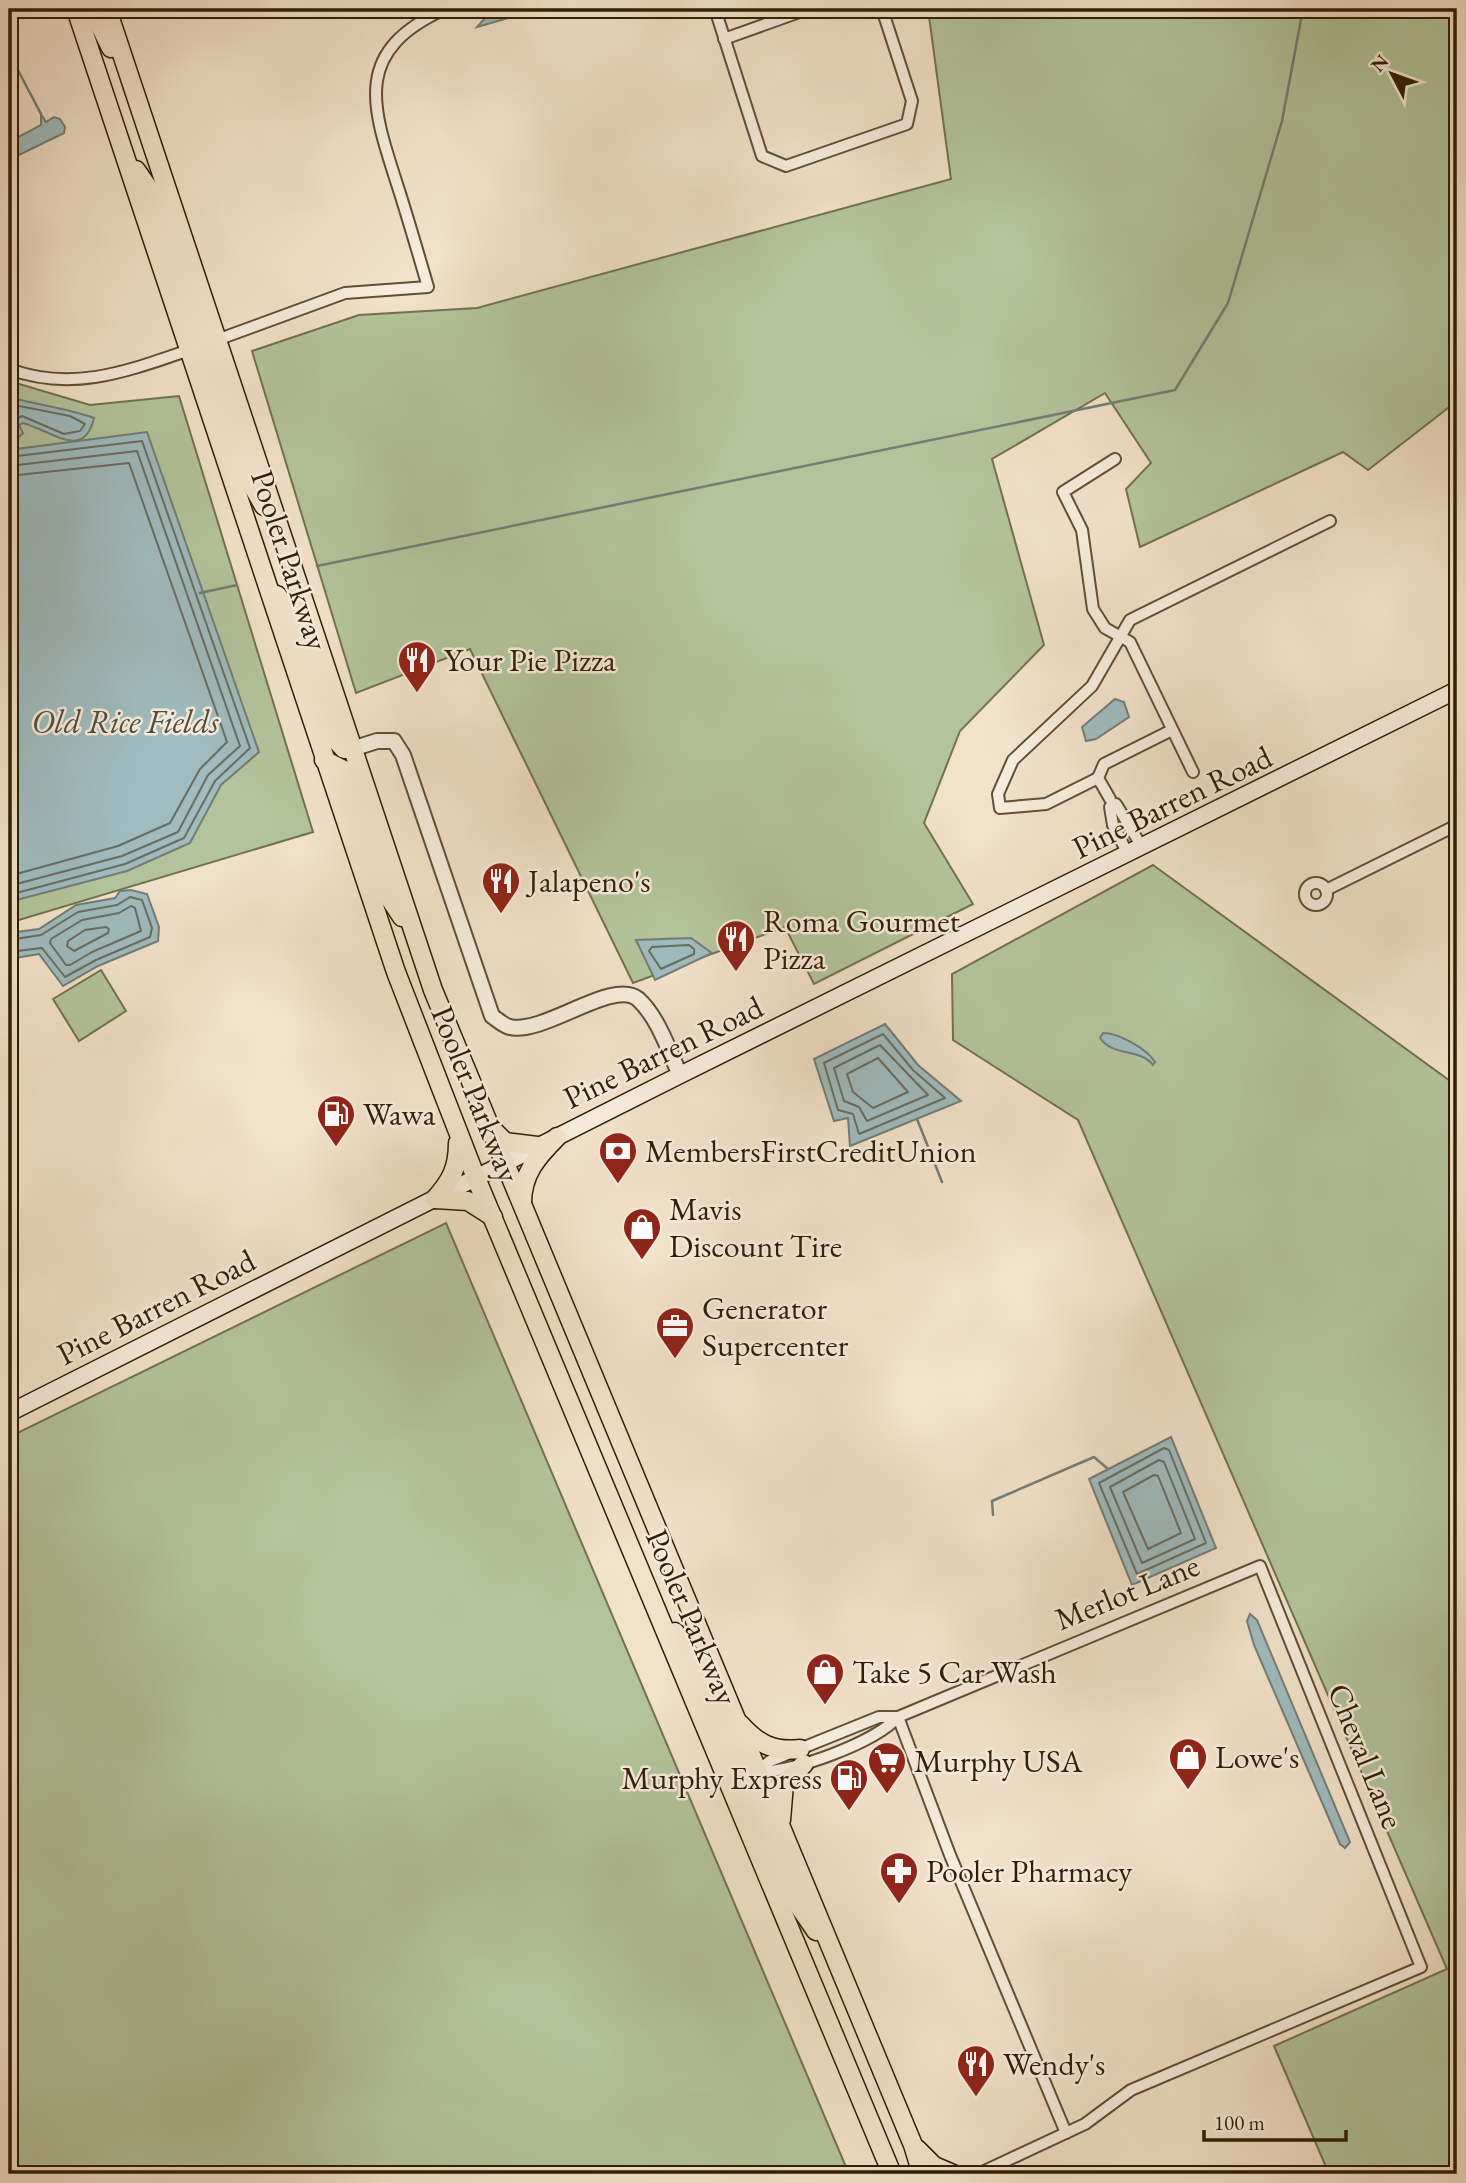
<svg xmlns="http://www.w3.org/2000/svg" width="1466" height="2183" viewBox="0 0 1466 2183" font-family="'EB Garamond',serif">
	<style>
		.green { fill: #b3c49c; stroke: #727150; stroke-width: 2 }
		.water { fill: #9fbcbf; stroke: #737d75; stroke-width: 2 }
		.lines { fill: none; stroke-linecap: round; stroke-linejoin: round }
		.shore { stroke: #686d62; stroke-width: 2 }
		.stream { stroke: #737d75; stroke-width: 2.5 }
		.minor-casing { stroke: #604f36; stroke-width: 14 }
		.tertiary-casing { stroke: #604f36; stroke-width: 18 }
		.secondary-casing { stroke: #301e05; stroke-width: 19 }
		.primary-casing { stroke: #301e05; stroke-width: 21 }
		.minor { stroke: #f7ecdd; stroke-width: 10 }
		.tertiary { stroke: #f7ecdd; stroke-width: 14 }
		.secondary { stroke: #f7ecdd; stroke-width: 16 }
		.primary { stroke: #f2e2ca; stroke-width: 18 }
		.labels { text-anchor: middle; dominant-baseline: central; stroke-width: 5; stroke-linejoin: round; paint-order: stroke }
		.street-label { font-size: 32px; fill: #301e05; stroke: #f7ecdd }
		.poi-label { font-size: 32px; fill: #301e05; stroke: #f7ecdd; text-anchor: start }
		.water-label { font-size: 33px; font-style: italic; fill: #514d3d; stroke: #f7ecdd }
	</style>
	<rect width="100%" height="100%" fill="#f2e2ca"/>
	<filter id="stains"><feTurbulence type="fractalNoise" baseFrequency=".00286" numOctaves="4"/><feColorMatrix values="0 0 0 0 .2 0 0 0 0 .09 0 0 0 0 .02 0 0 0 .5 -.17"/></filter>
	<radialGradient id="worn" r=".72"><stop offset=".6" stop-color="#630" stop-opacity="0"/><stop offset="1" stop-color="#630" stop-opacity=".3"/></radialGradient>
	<g class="green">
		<polygon points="928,9 1457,9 1457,401 1368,470 1343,452 1140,547 1126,489 1151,463 1105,393 992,459 1044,645 960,731 924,823 973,904 814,984 785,927 633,983 470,649 356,693 252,351 359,315 477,308 951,179"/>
		<polygon points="9,381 90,405 179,396 313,832 9,923"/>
		<polygon points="1153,865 1457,1086 1457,2174 1329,2174 1274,2046 1447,1969 1078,1120 953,1040 952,974"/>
		<polygon points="101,970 126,1011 79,1041 53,999"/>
		<polygon points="446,1223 849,2174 9,2174 9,1437"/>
	</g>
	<g class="water">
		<polygon points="493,9 540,9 477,27"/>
		<polygon points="41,114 46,122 54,117 60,119 65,127 64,133 17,156 9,155 9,142 41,125"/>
		<path d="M9,397C37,405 67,408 94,418C84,461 52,431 23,423L19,425L23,433L15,441L9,439Z"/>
		<polygon points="147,432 259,752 221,785 190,843 127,871 9,902 9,450"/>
		<polygon points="1115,699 1124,702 1129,717 1096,739 1086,741 1082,727"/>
		<polygon points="131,890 147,894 159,927 158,941 98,966 63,986 39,954 9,959 9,933 39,929 76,905 115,898 120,891"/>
		<polygon points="691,938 712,953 655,980 636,940"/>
		<polygon points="885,1024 918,1065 961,1101 850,1146 848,1118 834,1121 814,1059"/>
		<path d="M1103,1033C1119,1033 1147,1049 1155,1062L1153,1065C1140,1048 1113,1057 1100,1038Z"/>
		<polygon points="1171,1437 1216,1548 1132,1585 1089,1479"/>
		<polygon points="1250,1614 1257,1620 1350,1842 1345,1848 1340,1844 1254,1645 1247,1621"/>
	</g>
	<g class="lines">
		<g class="shore">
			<polyline points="9,404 70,416 85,424 80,431 64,434 22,416 14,420 12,431 9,433"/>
			<polyline points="9,457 142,441 250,748 215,781 184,838 125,864 9,895"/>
			<polyline points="9,466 137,451 240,746 208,775 178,832 122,856 9,886"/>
			<polyline points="9,476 129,463 227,742 200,769 170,823 118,846 9,876"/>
			<polygon points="131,906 135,908 141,931 92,952 70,965 66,965 50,943 51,939 82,920 119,913"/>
			<polygon points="106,927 109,929 108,933 74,951 67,946 68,941 85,930"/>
			<polyline points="9,940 41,935 78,912 117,905 130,897 142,900 152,928 150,937 96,960 65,977 42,948 9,952"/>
			<polygon points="689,945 694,949 694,954 661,969 649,951 652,947"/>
			<polygon points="883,1034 913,1070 945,1098 859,1134 853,1114 838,1110 824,1063"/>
			<polygon points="880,1045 928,1095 867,1121 859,1107 844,1101 834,1068"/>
			<polygon points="878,1058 908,1092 873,1108 853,1092 847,1074"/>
			<polygon points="1164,1448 1169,1450 1206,1543 1137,1574 1099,1483"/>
			<polygon points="1159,1460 1164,1462 1195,1539 1142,1563 1110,1487"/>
			<polygon points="1154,1475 1158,1476 1181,1533 1148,1549 1123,1492"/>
		</g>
		<g class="stream">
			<polyline points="9,53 41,114"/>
			<polyline points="317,566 1175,390 1228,303 1282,121 1303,9"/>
			<polyline points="200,593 237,585"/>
			<polyline points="917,1119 942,1182"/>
			<polyline points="993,1515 992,1501 1094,1457 1108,1469"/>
		</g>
		<defs>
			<g id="minor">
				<polyline points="715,9 762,156 786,166 907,124 912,101 882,9"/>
				<polyline points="724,39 808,9"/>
				<path d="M214,341L345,293L428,287C418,253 408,218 397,184C371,104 353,51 445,9"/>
				<path d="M9,369C75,393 130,370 192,349"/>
				<polyline points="1115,459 1063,492 1082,530 1093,609 1105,628 1130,642 1193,772"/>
				<polyline points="1098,778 1046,804 1000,808 998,794 1013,760 1092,686 1130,620 1330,521"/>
				<polyline points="1110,799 1098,778 1104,764 1172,730"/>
				<polyline points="1116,804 1142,847"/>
				<polyline points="1110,807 1113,825 1128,854"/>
				<circle cx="1316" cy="894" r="11"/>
				<polyline points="1326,890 1457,825"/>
				<polyline points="898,1717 950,1855 1066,2133"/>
				<path d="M757,1772C792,1773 874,1743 898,1717L1260,1566L1421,1967L1131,2090L1085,2124L978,2174"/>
				<polyline points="754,1773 770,1761 879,1717 898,1717"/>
			</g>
			<path id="tertiary" d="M352,749L377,741H394L403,755L492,1016C498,1020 504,1026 510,1027C544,1035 613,978 638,999C658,1017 669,1051 680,1075"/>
			<polyline id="secondary" points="9,1413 680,1075 1457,690"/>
			<g id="primary">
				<polyline points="76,9 396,972 476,1178 892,2174"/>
				<polyline points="92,9 111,48"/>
				<polyline points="107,9 433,990 913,2145 922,2174"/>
				<polyline points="136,170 149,189 248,478 264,506"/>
				<polyline points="277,595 296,622 334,738 344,749 352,749"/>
				<polyline points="324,760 344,770 383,888 402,917"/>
				<polyline points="491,1128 505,1142 537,1146"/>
				<path d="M435,1199C451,1181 458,1168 458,1143"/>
				<polyline points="435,1199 468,1201 493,1217"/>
				<path d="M522,1203C522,1174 537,1157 557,1137"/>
				<polyline points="675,1632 700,1670 737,1761 743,1768 757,1772"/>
				<path d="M740,1724C758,1744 773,1752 800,1749"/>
				<polyline points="743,1778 792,1896 816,1931"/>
				<polyline points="781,1820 784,1784 804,1764"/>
				<polyline points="917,2149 934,2166 953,2174"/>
			</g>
		</defs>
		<use href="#minor" class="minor-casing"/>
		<use href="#tertiary" class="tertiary-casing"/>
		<use href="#secondary" class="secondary-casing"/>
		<use href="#primary" class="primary-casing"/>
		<use href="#minor" class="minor"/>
		<use href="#tertiary" class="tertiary"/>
		<use href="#secondary" class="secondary"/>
		<use href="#primary" class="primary"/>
	</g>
	<defs>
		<symbol id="restaurant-pin" viewBox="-11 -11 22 30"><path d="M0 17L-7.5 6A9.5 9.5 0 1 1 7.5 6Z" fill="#8f2418" stroke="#f7ecdd"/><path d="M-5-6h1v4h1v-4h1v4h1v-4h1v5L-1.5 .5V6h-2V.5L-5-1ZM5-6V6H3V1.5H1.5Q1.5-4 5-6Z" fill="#fff"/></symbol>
		<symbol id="fuel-pin" viewBox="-11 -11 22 30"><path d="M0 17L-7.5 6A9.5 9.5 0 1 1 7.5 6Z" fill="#8f2418" stroke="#f7ecdd"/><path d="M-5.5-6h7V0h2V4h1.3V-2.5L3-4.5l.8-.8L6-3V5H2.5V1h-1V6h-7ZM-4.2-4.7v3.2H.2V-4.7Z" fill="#fff"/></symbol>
		<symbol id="bank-pin" viewBox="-11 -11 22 30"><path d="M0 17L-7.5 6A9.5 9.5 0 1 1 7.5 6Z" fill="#8f2418" stroke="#f7ecdd"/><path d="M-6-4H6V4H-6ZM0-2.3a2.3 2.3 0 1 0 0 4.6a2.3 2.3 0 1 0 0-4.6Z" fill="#fff"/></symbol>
		<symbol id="shop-pin" viewBox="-11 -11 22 30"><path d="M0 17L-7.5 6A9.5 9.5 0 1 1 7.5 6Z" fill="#8f2418" stroke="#f7ecdd"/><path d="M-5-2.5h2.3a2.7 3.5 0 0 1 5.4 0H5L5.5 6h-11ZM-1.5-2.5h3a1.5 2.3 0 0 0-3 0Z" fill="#fff"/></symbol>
		<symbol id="office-pin" viewBox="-11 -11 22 30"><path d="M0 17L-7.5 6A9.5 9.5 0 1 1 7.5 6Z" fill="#8f2418" stroke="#f7ecdd"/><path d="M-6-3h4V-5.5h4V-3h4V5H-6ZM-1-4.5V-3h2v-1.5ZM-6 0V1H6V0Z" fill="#fff"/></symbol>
		<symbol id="supermarket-pin" viewBox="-11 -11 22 30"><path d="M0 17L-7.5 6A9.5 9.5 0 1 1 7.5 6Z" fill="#8f2418" stroke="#f7ecdd"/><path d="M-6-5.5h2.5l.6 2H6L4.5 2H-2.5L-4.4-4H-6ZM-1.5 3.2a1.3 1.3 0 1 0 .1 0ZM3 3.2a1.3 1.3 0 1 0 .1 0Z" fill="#fff"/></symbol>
		<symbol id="pharmacy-pin" viewBox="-11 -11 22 30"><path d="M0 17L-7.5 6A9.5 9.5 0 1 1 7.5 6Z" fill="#8f2418" stroke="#f7ecdd"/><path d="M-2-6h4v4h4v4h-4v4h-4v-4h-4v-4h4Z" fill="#fff"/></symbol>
	</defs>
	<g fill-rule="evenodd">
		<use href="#restaurant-pin" x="395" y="638" width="44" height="60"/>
		<use href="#restaurant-pin" x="479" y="859" width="44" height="60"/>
		<use href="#restaurant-pin" x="714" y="917" width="44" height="60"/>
		<use href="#fuel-pin" x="314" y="1092" width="44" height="60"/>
		<use href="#bank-pin" x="596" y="1129" width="44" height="60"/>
		<use href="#shop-pin" x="620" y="1205" width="44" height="60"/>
		<use href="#office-pin" x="653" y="1304" width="44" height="60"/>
		<use href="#shop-pin" x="803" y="1650" width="44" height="60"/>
		<use href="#shop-pin" x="1166" y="1735" width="44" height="60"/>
		<use href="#supermarket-pin" x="865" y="1739" width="44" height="60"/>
		<use href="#fuel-pin" x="827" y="1756" width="44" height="60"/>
		<use href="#pharmacy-pin" x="877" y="1849" width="44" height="60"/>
		<use href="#restaurant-pin" x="954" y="2042" width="44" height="60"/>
	</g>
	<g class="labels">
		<g class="street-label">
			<text transform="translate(290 560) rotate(72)">Pooler Parkway</text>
			<text transform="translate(1172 802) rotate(-26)">Pine Barren Road</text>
			<text transform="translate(663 1052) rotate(-26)">Pine Barren Road</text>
			<text transform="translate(476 1094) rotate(68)">Pooler Parkway</text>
			<text transform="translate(156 1307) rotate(-27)">Pine Barren Road</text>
			<text transform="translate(1127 1592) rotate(-22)">Merlot Lane</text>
			<text transform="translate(692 1617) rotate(67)">Pooler Parkway</text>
			<text transform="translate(1366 1756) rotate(68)">Cheval Lane</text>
		</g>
		<g class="poi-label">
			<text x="444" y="660">Your Pie Pizza</text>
			<text x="528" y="881">Jalapeno's</text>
			<text x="763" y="921">Roma Gourmet<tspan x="763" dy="37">Pizza</tspan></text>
			<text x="363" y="1114">Wawa</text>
			<text x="645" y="1151">MembersFirstCreditUnion</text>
			<text x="669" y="1209">Mavis<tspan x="669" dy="37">Discount Tire</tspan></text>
			<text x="702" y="1308">Generator<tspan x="702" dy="37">Supercenter</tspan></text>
			<text x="852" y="1672">Take 5 Car Wash</text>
			<text x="1215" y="1757">Lowe's</text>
			<text x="914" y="1761">Murphy USA</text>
			<text x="822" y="1778" text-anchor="end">Murphy Express</text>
			<text x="926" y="1871">Pooler Pharmacy</text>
			<text x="1003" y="2064">Wendy's</text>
		</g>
		<g class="water-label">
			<text x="125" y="721">Old Rice Fields</text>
		</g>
	</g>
	<rect width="1466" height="2183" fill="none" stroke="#f2e2ca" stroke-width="35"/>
	<rect x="10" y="10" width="1445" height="2162" fill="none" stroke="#301e05" stroke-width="3.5"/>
	<rect x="18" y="18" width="1431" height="2148" fill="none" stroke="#301e05" stroke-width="2"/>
	<g transform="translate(1392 74) rotate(311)" stroke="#f7ecdd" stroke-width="5" paint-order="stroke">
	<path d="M0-5L12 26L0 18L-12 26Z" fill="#301e05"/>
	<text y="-10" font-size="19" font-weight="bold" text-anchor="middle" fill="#301e05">N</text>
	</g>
	<path d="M1204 2130v10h142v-10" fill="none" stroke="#301e05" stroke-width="3.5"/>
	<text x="1214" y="2130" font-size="21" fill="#301e05" stroke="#f7ecdd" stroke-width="5" paint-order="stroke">100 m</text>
	<rect width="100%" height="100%" filter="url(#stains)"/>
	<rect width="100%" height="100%" fill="url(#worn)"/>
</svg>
